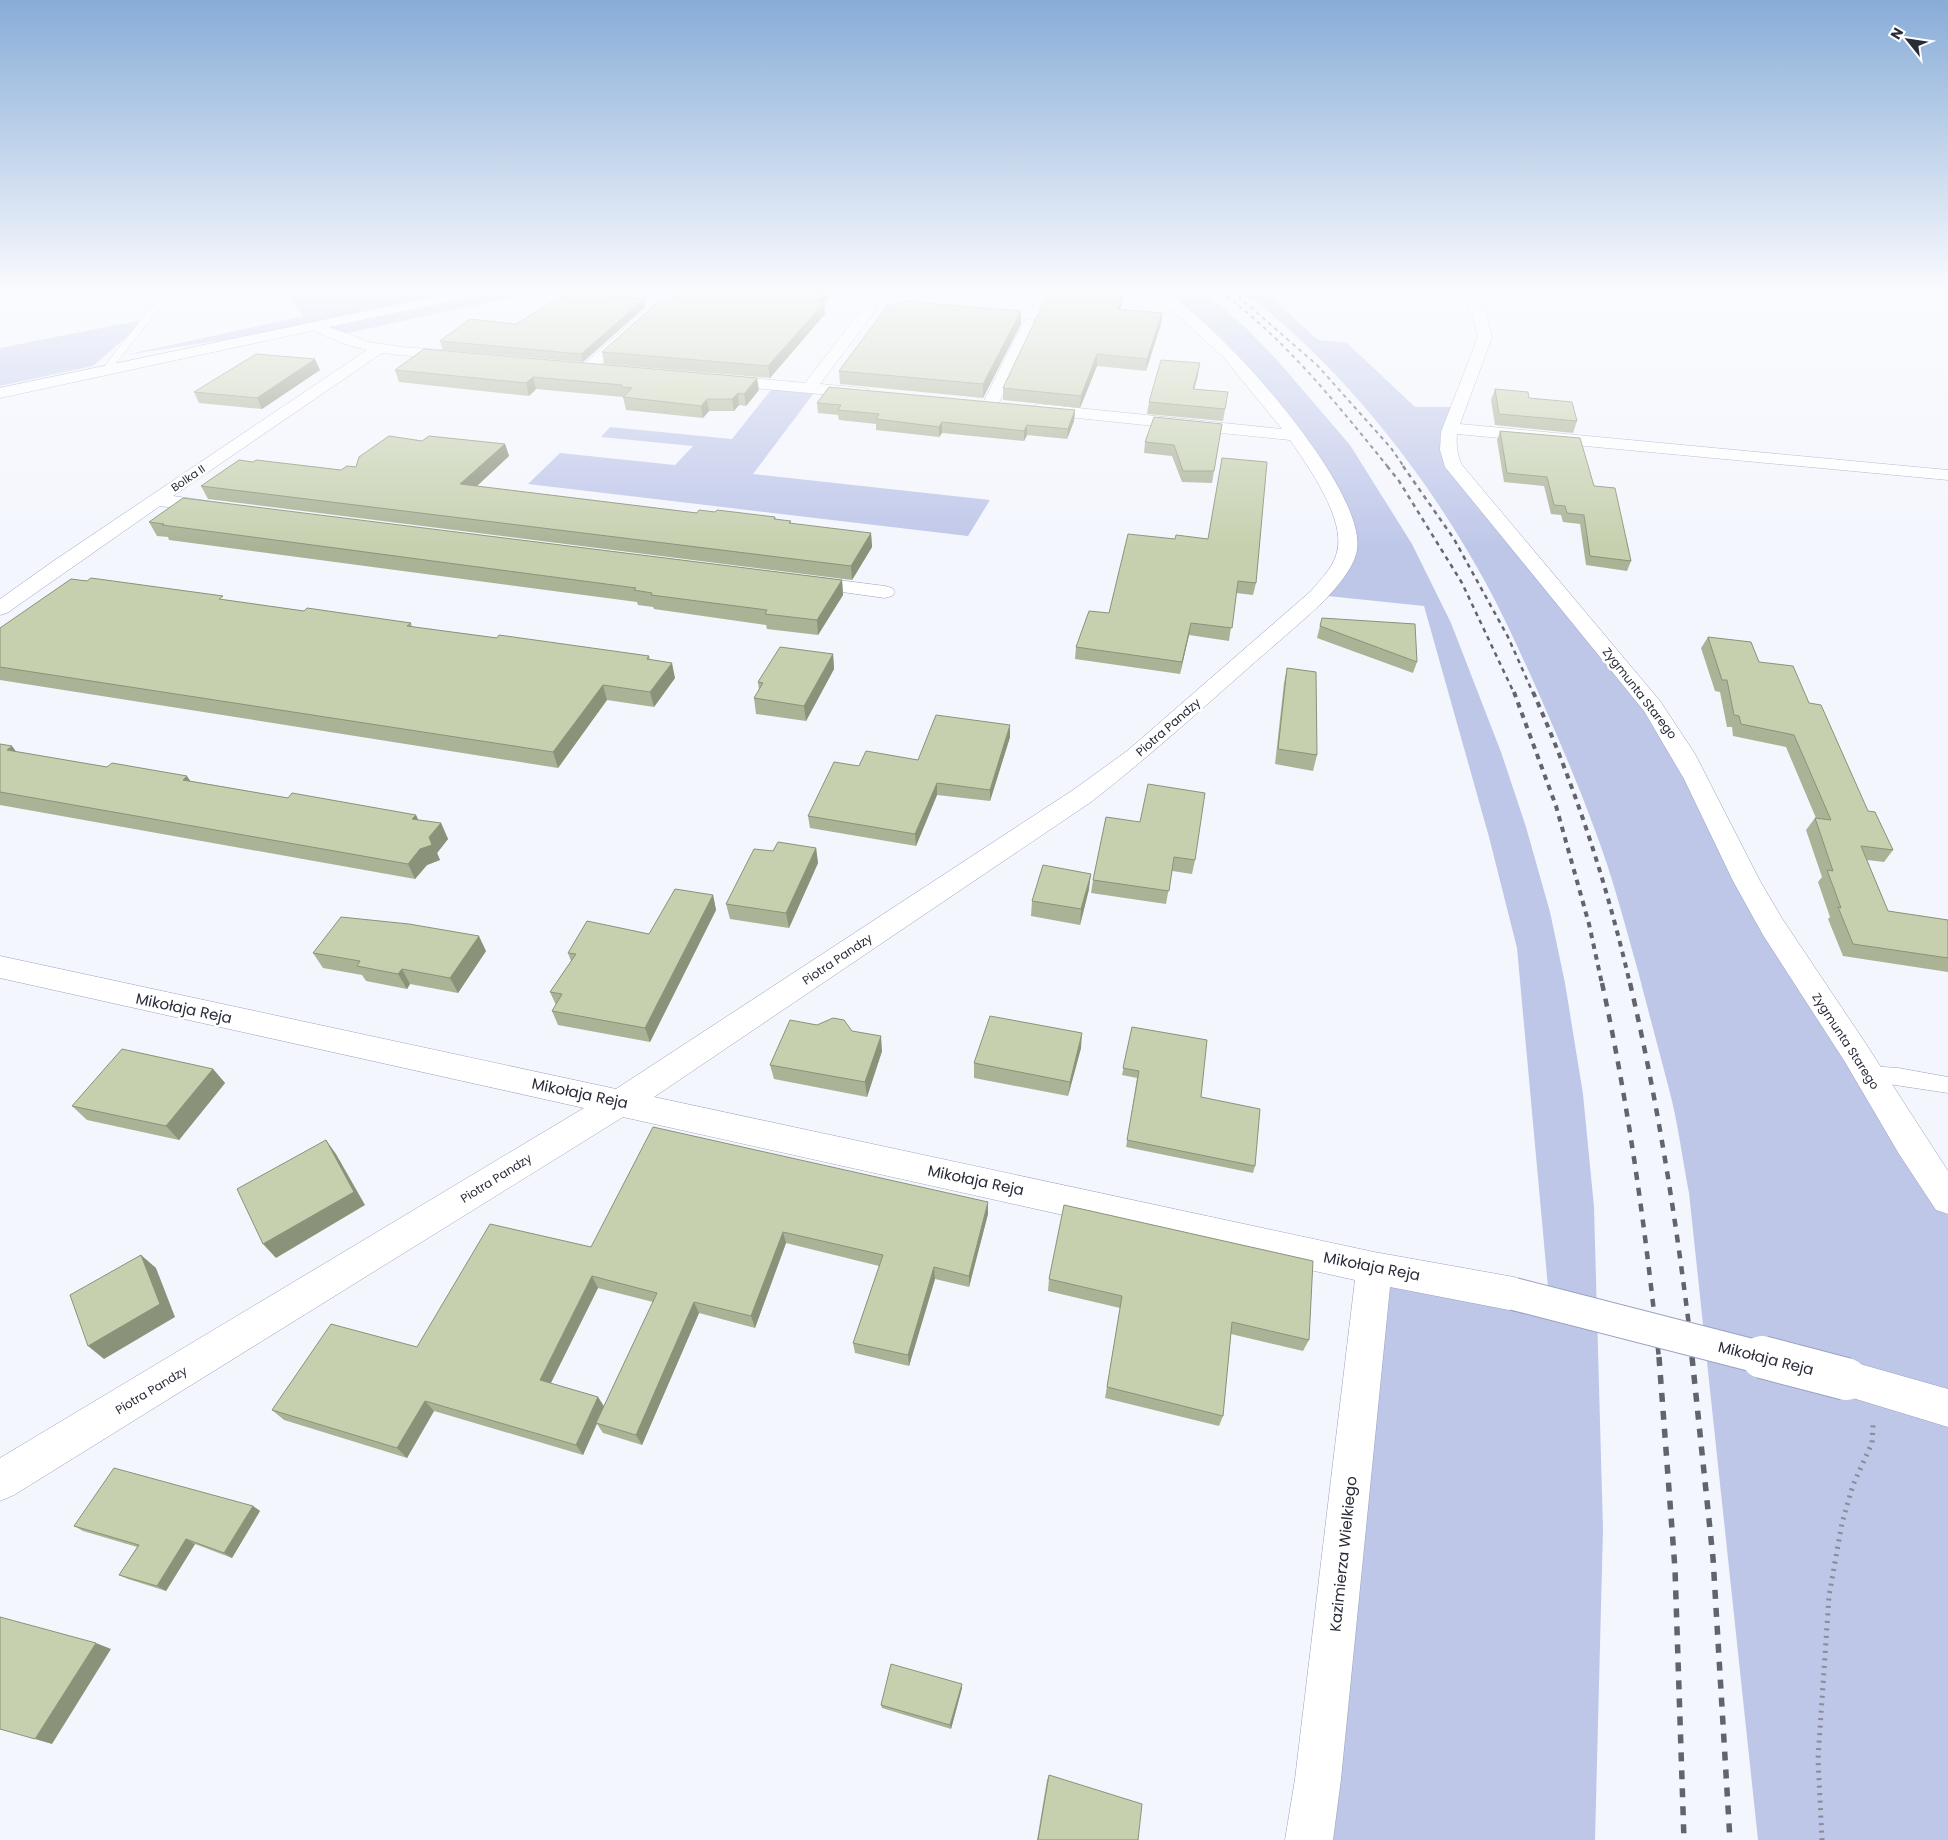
<svg xmlns="http://www.w3.org/2000/svg" width="1948" height="1840" viewBox="0 0 1948 1840" font-family="Poppins,sans-serif">
	<style>
		.green { fill: #bfc7e9 }
		.lines { fill: none; stroke-linecap: round; stroke-linejoin: round }
		.lane-casing { stroke: #99a1c0; stroke-width: 1 }
		.street-casing { stroke: #99a1c0; stroke-width: 1 }
		.secondary-casing { stroke: #99a1c0; stroke-width: 1 }
		.path { stroke: #898b95; stroke-width: 5; stroke-dasharray: 2 5.5; stroke-linecap: butt }
		.lane { fill: #fff; fill-rule: evenodd }
		.street { fill: #fff; fill-rule: evenodd }
		.secondary { fill: #fff; fill-rule: evenodd }
		.rail-far4 { stroke: #61636f; stroke-width: 2; stroke-dasharray: 4 4; stroke-linecap: butt }
		.rail-far3 { stroke: #61636f; stroke-width: 2.5; stroke-dasharray: 4.5 4.5; stroke-linecap: butt }
		.rail-far2 { stroke: #61636f; stroke-width: 4; stroke-dasharray: 5.5 5.5; stroke-linecap: butt }
		.rail-far1 { stroke: #61636f; stroke-width: 4.5; stroke-dasharray: 8 8; stroke-linecap: butt }
		.rail { stroke: #61636f; stroke-width: 5.5; stroke-dasharray: 9 9; stroke-linecap: butt }
		.street-bridge-far1-casing { stroke: #99a1c0; stroke-width: 34; stroke-linecap: butt }
		.street-bridge-casing { stroke: #99a1c0; stroke-width: 44; stroke-linecap: butt }
		.street-bridge-far1 { stroke: #fff; stroke-width: 32 }
		.street-bridge { stroke: #fff; stroke-width: 42 }
		.wall { fill: #aab396; fill-rule: evenodd }
		.shaded-wall { fill: #8b927a }
		.building { fill: #c6d0ae; stroke: #8b927a }
		.labels { text-anchor: middle; dominant-baseline: central; stroke-width: 5; stroke-linejoin: round; paint-order: stroke }
		.far-street-label { font-size: 11px; fill: #282b38; stroke: #fff }
		.street-label { font-size: 12px; fill: #282b38; stroke: #fff }
		.near-street-label { font-size: 15px; fill: #282b38; stroke: #fff }
	</style>
	<rect width="100%" height="100%" fill="#f4f6fd"/>
	<g class="green">
		<polygon points="309,291 478,291 316,326 125,355 304,316 289,295"/>
		<polygon points="503,291 540,291 334,336 322,329"/>
		<polygon points="1153,291 1203,291 1246,328 1277,360 1350,445 1412,544 1451,623 1501,752 1526,827 1550,912 1565,983 1583,1094 1594,1207 1603,1529 1595,1840 1309,1840 1374,1268 1550,1309 1517,948 1489,837 1424,606 1318,595 1333,577 1343,516 1250,378 1172,302"/>
		<path d="M1242,291H1264L1318,340L1347,343L1415,407H1457L1448,455L1691,766L1948,1199V1840H1758L1689,1193C1683,1162 1679,1131 1672,1101C1661,1058 1649,1014 1638,971C1625,925 1613,878 1596,833C1579,786 1559,740 1539,694C1520,652 1501,609 1478,569C1420,466 1336,361 1242,291Z"/>
		<polygon points="147,319 93,366 0,386 0,348"/>
		<polygon points="775,385 817,389 753,474 990,500 968,536 528,484 560,453 675,465 693,446 601,437 610,427 732,439"/>
	</g>
	<g class="lines">
		<defs>
			<g id="lane">
				<polygon points="168,291 183,291 172,295 166,300 116,363 111,372 105,372 103,370 109,360 160,296"/>
				<polygon points="1869,1066 1898,1068 1948,1077 1948,1093 1862,1080 1859,1074 1862,1068"/>
			</g>
			<g id="street">
				<polygon points="666,291 681,291 593,371 583,371 580,368 583,365"/>
				<path d="M1152,291H1167C1190,310 1213,330 1234,352C1269,387 1365,499 1357,550C1354,568 1337,587 1325,600C1300,624 1272,647 1246,670C1195,715 1145,760 1091,802L654,1097L1374,1252L1514,1277L1527,1282L1532,1294L1527,1306L1514,1311L1390,1287L1341,1779L1333,1840H1285L1295,1779L1355,1280L623,1117L14,1495L0,1501V1458L584,1108L0,978V956L616,1089L1073,790L1127,751L1311,591C1321,579 1333,568 1337,552C1346,519 1308,466 1290,440L1039,414L1033,412L1031,409L1033,406L1039,404L1282,429L1224,358Z"/>
				<path d="M1470,294L1475,295L1487,317L1492,337L1460,424L1948,470V480L1457,434C1456,445 1457,455 1462,465L1660,701L1695,754L1760,881L1783,920L1866,1044L1948,1171V1214L1936,1210L1899,1154L1845,1062L1763,935L1733,881L1684,779L1644,711L1445,467L1440,450L1441,432L1478,337L1473,317L1463,298Z"/>
				<polygon points="871,303 878,307 820,384 864,388 870,390 872,393 870,396 864,398 720,385 715,383 712,380 715,377 720,375 805,383 866,304"/>
				<polygon points="1030,319 1035,320 1037,323 998,405 996,408 984,408 982,405 1023,323 1025,320"/>
				<polygon points="316,322 369,342 401,347 456,351 461,353 464,356 461,359 456,361 382,353 173,496 221,503 224,507 221,511 215,513 160,506 7,613 0,615 0,599 52,562 367,350 344,344 311,329 309,326 311,323"/>
				<polygon points="806,576 885,586 892,588 895,592 892,596 885,598 799,586 796,582 799,578"/>
				<polygon points="1846,1360 1948,1389 1948,1427 1833,1392 1827,1379 1833,1366"/>
			</g>
			<polygon id="secondary" points="460,291 485,291 478,295 0,398 0,388"/>
		</defs>
		<use href="#lane" class="lane-casing"/>
		<use href="#street" class="street-casing"/>
		<use href="#secondary" class="secondary-casing"/>
		<polyline class="path" points="1822,1840 1818,1759 1829,1596 1842,1523 1853,1485 1872,1443 1873,1425"/>
		<use href="#lane" class="lane"/>
		<use href="#street" class="street"/>
		<use href="#secondary" class="secondary"/>
		<g class="rail-far4">
			<path d="M1220,291C1286,340 1337,404 1388,467"/>
			<polyline points="1232,291 1317,365 1391,448 1404,467"/>
		</g>
		<g class="rail-far3">
			<polyline points="1387,466 1399,481 1462,583 1514,693"/>
			<polyline points="1403,466 1454,539 1508,637 1533,693"/>
		</g>
		<g class="rail-far2">
			<polyline points="1514,692 1556,806 1589,924 1602,984"/>
			<path d="M1533,692C1575,786 1607,884 1630,984"/>
		</g>
		<g class="rail-far1">
			<path d="M1602,983C1629,1107 1646,1233 1659,1359"/>
			<path d="M1630,983C1659,1107 1678,1232 1693,1359"/>
		</g>
		<g class="rail">
			<polyline points="1659,1357 1675,1569 1684,1840"/>
			<polyline points="1692,1357 1713,1558 1730,1840"/>
		</g>
		<defs>
			<polyline id="street-bridge-far1" points="1514,1294 1767,1359"/>
			<polyline id="street-bridge" points="1762,1357 1846,1379"/>
		</defs>
		<use href="#street-bridge-far1" class="street-bridge-far1-casing"/>
		<use href="#street-bridge" class="street-bridge-casing"/>
		<use href="#street-bridge-far1" class="street-bridge-far1"/>
		<use href="#street-bridge" class="street-bridge"/>
	</g>
	<g class="wall">
		<polygon points="681,291 827,291 828,299 824,303 825,314 770,378 604,364 602,352 672,299"/>
		<polygon points="1123,292 1122,303 1120,310 1162,313 1161,324 1146,371 1097,366 1080,408 1003,400 1003,388"/>
		<polygon points="609,296 644,299 645,307 583,362 443,350 440,341 516,324"/>
		<polygon points="1021,324 983,398 840,384 839,371"/>
		<polygon points="424,349 759,390 746,406 739,405 734,411 709,411 703,418 626,410 623,397 536,389 529,396 399,382 395,370"/>
		<polygon points="320,370 262,409 199,403 194,392"/>
		<polygon points="1198,375 1194,389 1228,392 1223,421 1147,414 1149,402"/>
		<polygon points="1495,389 1529,398 1577,421 1573,433 1495,425 1491,400"/>
		<polygon points="817,403 1075,410 1074,421 1067,439 1027,435 1024,441 942,433 939,437 876,430 876,424 839,420 838,415 818,413"/>
		<polygon points="1222,424 1212,483 1182,482 1172,456 1144,453 1145,442"/>
		<polygon points="1500,431 1594,486 1631,561 1627,571 1586,565 1580,524 1563,522 1561,515 1551,514 1544,486 1504,482 1497,440"/>
		<polygon points="422,441 505,444 509,456 477,486 697,513 715,512 775,517 776,519 791,521 791,524 871,533 872,547 852,580 208,499 201,486 341,470 356,467"/>
		<polygon points="149,522 842,580 843,595 818,635 767,629 766,625 654,609 653,607 638,605 637,602 169,540 168,537 157,536"/>
		<polygon points="1175,539 1256,583 1253,595 1236,593 1229,641 1189,635 1180,674 1075,659 1076,647 1109,613"/>
		<polygon points="225,600 304,611 411,623 412,627 497,638 649,656 650,660 675,678 654,707 607,700 558,768 0,680 0,628"/>
		<polygon points="1322,618 1417,662 1413,673 1317,638"/>
		<polygon points="1708,637 1759,662 1809,703 1868,811 1893,850 1884,862 1867,860 1888,911 1948,920 1948,972 1843,956 1828,919 1830,917 1818,882 1822,877 1806,830 1815,818 1816,818 1786,747 1733,736 1732,727 1727,727 1720,692 1715,691 1701,648"/>
		<polygon points="833,654 834,669 806,721 756,714 754,698 759,690 758,682"/>
		<polygon points="1287,668 1317,755 1313,771 1275,764 1284,683"/>
		<polygon points="1010,737 990,801 937,795 916,846 810,828 808,816 859,766 918,760"/>
		<polygon points="0,744 16,752 191,781 288,798 416,815 418,820 441,823 448,839 437,853 440,860 427,865 415,879 0,805"/>
		<polygon points="1106,817 1195,860 1192,874 1172,871 1166,904 1091,893 1093,880"/>
		<polygon points="816,848 818,863 789,928 730,919 726,904"/>
		<polygon points="1089,889 1080,925 1031,916 1032,901"/>
		<polygon points="713,895 716,910 650,1042 558,1025 552,1011 556,1005 550,992 571,961 568,953 649,934"/>
		<polygon points="486,951 458,993 410,984 407,989 366,981 362,975 323,968 313,953"/>
		<polygon points="1132,1027 1201,1097 1255,1166 1253,1173 1126,1147 1137,1078 1122,1075"/>
		<polygon points="852,1031 882,1051 867,1097 774,1079 770,1065"/>
		<polygon points="1081,1048 1068,1096 974,1078 974,1063"/>
		<polygon points="213,1069 225,1083 179,1140 87,1120 72,1106"/>
		<path d="M988,1202V1214L969,1287L935,1279L909,1366L855,1353L853,1343L879,1266L786,1243L755,1328L699,1313L642,1445L603,1433L597,1424L583,1455L434,1411L407,1458L284,1420L272,1410L417,1347L591,1247ZM598,1288L653,1302L604,1406L598,1397L550,1383Z"/>
		<polygon points="1049,1279 1309,1340 1303,1351 1231,1334 1223,1416 1219,1426 1105,1398 1120,1308 1048,1291"/>
		<polygon points="253,1506 260,1511 232,1558 195,1544 166,1591 128,1579 119,1575 137,1547 83,1531 74,1526"/>
		<polygon points="962,1688 951,1729 882,1708 881,1705"/>
		<polygon points="1049,1775 1138,1840 1037,1840 1047,1780"/>
	</g>
	<g class="shaded-wall">
		<polygon points="76,291 101,291 78,295"/>
		<polygon points="825,291 827,291 828,299 824,303 825,314 770,378 768,366 815,302"/>
		<polygon points="1123,292 1122,303 1116,321 1117,309"/>
		<polygon points="644,299 645,307 583,362 581,354"/>
		<polygon points="1021,311 1021,324 983,398 983,384"/>
		<polygon points="1162,313 1161,324 1146,371 1147,359"/>
		<polygon points="1097,354 1097,366 1080,408 1081,396"/>
		<polygon points="315,359 320,370 262,409 257,398"/>
		<polygon points="1200,363 1198,375 1191,401 1193,389"/>
		<polygon points="533,377 536,389 529,396 526,383"/>
		<polygon points="757,378 759,390 746,406 744,394"/>
		<polygon points="738,393 739,405 734,411 732,399"/>
		<polygon points="707,399 709,411 703,418 701,406"/>
		<polygon points="1075,410 1074,421 1067,439 1068,429"/>
		<polygon points="942,422 942,433 939,437 939,427"/>
		<polygon points="1027,425 1027,435 1024,441 1024,431"/>
		<polygon points="505,444 509,456 465,497 460,484"/>
		<polygon points="871,533 872,547 852,580 851,566"/>
		<polygon points="842,580 843,595 818,635 817,620"/>
		<polygon points="1191,623 1189,635 1180,674 1182,662"/>
		<polygon points="833,654 834,669 806,721 804,706"/>
		<polygon points="672,663 675,678 654,707 650,692"/>
		<polygon points="603,685 607,700 558,768 553,752"/>
		<polygon points="1010,725 1010,737 990,801 990,790"/>
		<polygon points="12,746 24,762 7,750"/>
		<polygon points="187,776 197,791 183,780"/>
		<polygon points="937,783 937,795 916,846 915,834"/>
		<polygon points="416,815 423,830 412,819"/>
		<polygon points="441,823 448,839 437,853 440,860 427,865 415,879 408,864"/>
		<polygon points="816,848 818,863 789,928 786,913"/>
		<polygon points="1091,874 1089,889 1080,925 1081,909"/>
		<polygon points="713,895 716,910 650,1042 645,1028"/>
		<polygon points="479,936 486,951 458,993 450,978"/>
		<polygon points="402,969 410,984 407,989 398,974"/>
		<polygon points="1082,1033 1081,1048 1068,1096 1070,1082"/>
		<polygon points="881,1036 882,1051 867,1097 865,1082"/>
		<polygon points="213,1069 225,1083 179,1140 166,1126"/>
		<polygon points="326,1140 336,1154 365,1205 276,1258 263,1244"/>
		<polygon points="988,1202 988,1214 969,1287 969,1276"/>
		<polygon points="783,1232 786,1243 755,1328 751,1316"/>
		<polygon points="141,1255 156,1268 175,1317 104,1359 88,1346"/>
		<polygon points="934,1267 935,1279 909,1366 908,1355"/>
		<polygon points="592,1276 598,1288 547,1391 540,1380"/>
		<polygon points="694,1302 699,1313 642,1445 636,1435"/>
		<polygon points="598,1397 604,1407 583,1455 576,1445"/>
		<polygon points="425,1401 434,1411 407,1458 397,1448"/>
		<polygon points="253,1506 260,1511 232,1558 224,1553"/>
		<polygon points="186,1539 195,1544 166,1591 157,1586"/>
		<polygon points="96,1643 111,1649 52,1744 35,1739"/>
		<polygon points="962,1684 962,1688 951,1729 950,1725"/>
	</g>
	<g class="building">
		<polygon points="570,291 603,291 609,296 644,299 581,354 440,341 470,319 516,324"/>
		<polygon points="681,291 825,291 815,302 824,303 768,366 602,352 662,298 672,299"/>
		<polygon points="1049,291 1101,291 1123,292 1117,309 1162,313 1147,359 1097,354 1081,396 1003,388"/>
		<polygon points="902,301 1021,311 983,384 839,371 888,305 893,306 895,303 900,303"/>
		<polygon points="424,349 757,378 744,394 738,393 732,399 707,399 701,406 623,397 632,388 621,387 622,385 533,377 526,383 395,370"/>
		<polygon points="256,354 315,359 257,398 194,392"/>
		<polygon points="1161,360 1200,363 1193,389 1228,392 1225,409 1149,402"/>
		<polygon points="829,387 1075,410 1068,429 1027,425 1024,431 942,422 939,427 876,419 879,414 838,410 841,405 817,403"/>
		<polygon points="1495,389 1528,392 1529,398 1572,402 1577,421 1499,414"/>
		<polygon points="1154,417 1222,424 1214,471 1183,471 1174,445 1145,442"/>
		<polygon points="1500,431 1580,438 1594,486 1615,488 1631,561 1590,556 1584,515 1567,513 1565,506 1554,505 1547,477 1507,473"/>
		<polygon points="389,436 422,441 429,436 505,444 460,484 697,513 699,510 715,512 717,510 775,517 774,519 791,521 789,523 871,533 851,566 201,486 239,460 253,462 256,460 341,470 347,466 356,467 359,457"/>
		<polygon points="1222,458 1267,462 1256,583 1238,581 1232,628 1191,623 1182,662 1076,647 1089,611 1109,613 1128,534 1175,539 1176,535 1208,539"/>
		<polygon points="183,498 842,580 817,620 765,614 767,610 651,595 652,593 634,590 636,588 162,525 164,524 149,522"/>
		<polygon points="91,578 223,596 219,599 304,611 307,608 411,623 407,626 497,638 499,635 649,656 647,659 672,663 650,692 603,685 553,752 0,667 0,628 71,579 87,581"/>
		<polygon points="1322,618 1415,624 1417,662 1320,626"/>
		<polygon points="1708,637 1751,642 1759,662 1793,666 1809,703 1821,705 1868,811 1875,812 1893,850 1861,846 1888,911 1948,920 1948,958 1853,944 1838,907 1841,908 1827,870 1833,871 1815,818 1831,820 1794,735 1741,724 1739,716 1734,715 1727,680 1722,680"/>
		<polygon points="780,647 833,654 804,706 754,698 763,683 758,682"/>
		<polygon points="1287,668 1316,672 1317,755 1278,749"/>
		<polygon points="936,715 1010,725 990,790 937,783 915,834 808,816 834,762 859,766 866,751 918,760"/>
		<polygon points="0,744 12,746 7,750 107,767 112,763 187,776 183,780 288,798 292,793 416,815 412,819 441,823 429,837 432,845 420,849 408,864 0,792"/>
		<polygon points="1148,784 1205,793 1195,860 1174,857 1169,891 1093,880 1106,817 1140,822"/>
		<polygon points="778,842 816,848 786,913 726,904 754,849 773,851"/>
		<polygon points="1043,865 1091,874 1081,909 1032,901"/>
		<polygon points="675,889 713,895 645,1028 552,1011 562,994 550,992 576,954 568,953 587,921 649,934"/>
		<polygon points="341,917 409,924 479,936 450,978 402,969 398,974 357,966 360,961 313,953"/>
		<polygon points="990,1016 1082,1033 1070,1082 974,1063"/>
		<polygon points="833,1018 844,1020 852,1031 881,1036 865,1082 770,1065 790,1020 817,1025"/>
		<polygon points="1132,1027 1207,1040 1201,1097 1260,1109 1255,1166 1127,1140 1139,1071 1123,1068"/>
		<polygon points="122,1049 213,1069 166,1126 72,1106"/>
		<polygon points="653,1127 988,1202 969,1276 934,1267 908,1355 853,1343 883,1255 783,1232 751,1316 694,1302 636,1435 596,1423 657,1293 592,1276 540,1380 598,1397 576,1445 425,1401 397,1448 272,1410 331,1324 417,1347 490,1224 591,1247"/>
		<polygon points="326,1140 354,1192 263,1244 237,1189"/>
		<polygon points="1064,1205 1313,1261 1309,1340 1232,1322 1223,1416 1107,1387 1122,1296 1049,1279"/>
		<polygon points="141,1255 160,1304 88,1346 70,1295"/>
		<polygon points="114,1468 253,1506 224,1553 186,1539 157,1586 119,1575 139,1545 74,1526"/>
		<polygon points="0,1617 96,1643 35,1739 0,1729"/>
		<polygon points="891,1664 962,1684 950,1725 881,1705"/>
		<polygon points="1049,1775 1142,1804 1138,1840 1038,1840"/>
	</g>
	<linearGradient id="sky" x2="0" y2="1"><stop stop-color="#88acd8"/><stop offset="0.53" stop-color="#fafbfe"/><stop offset="1" stop-color="#fafbfe" stop-opacity="0"/></linearGradient>
	<rect width="1948" height="548" fill="url(#sky)"/>
	<g class="labels">
		<g class="far-street-label">
			<text transform="translate(188 478) rotate(-34)">Bolka II</text>
		</g>
		<g class="street-label">
			<text transform="translate(1640 693) rotate(52)">Zygmunta Starego</text>
			<text transform="translate(1168 727) rotate(-41)">Piotra Pandzy</text>
			<text transform="translate(837 959) rotate(-34)">Piotra Pandzy</text>
			<text transform="translate(1846 1041) rotate(57)">Zygmunta Starego</text>
			<text transform="translate(496 1178) rotate(-32)">Piotra Pandzy</text>
			<text transform="translate(151 1390) rotate(-31)">Piotra Pandzy</text>
		</g>
		<g class="near-street-label">
			<text transform="translate(184 1008) rotate(12)">Mikołaja Reja</text>
			<text transform="translate(580 1093) rotate(12)">Mikołaja Reja</text>
			<text transform="translate(976 1180) rotate(12)">Mikołaja Reja</text>
			<text transform="translate(1372 1266) rotate(11)">Mikołaja Reja</text>
			<text transform="translate(1766 1358) rotate(14)">Mikołaja Reja</text>
			<text transform="translate(1343 1554) rotate(-84)">Kazimierza Wielkiego</text>
		</g>
	</g>
	<g transform="translate(1908 40) rotate(300)" stroke="#ffffff" stroke-width="4" paint-order="stroke">
	<path d="M0-4L9 19L0 12L-9 19Z" fill="#282b38"/>
	<text y="-8" font-size="14" font-weight="bold" text-anchor="middle" fill="#282b38">N</text>
	</g>
</svg>
